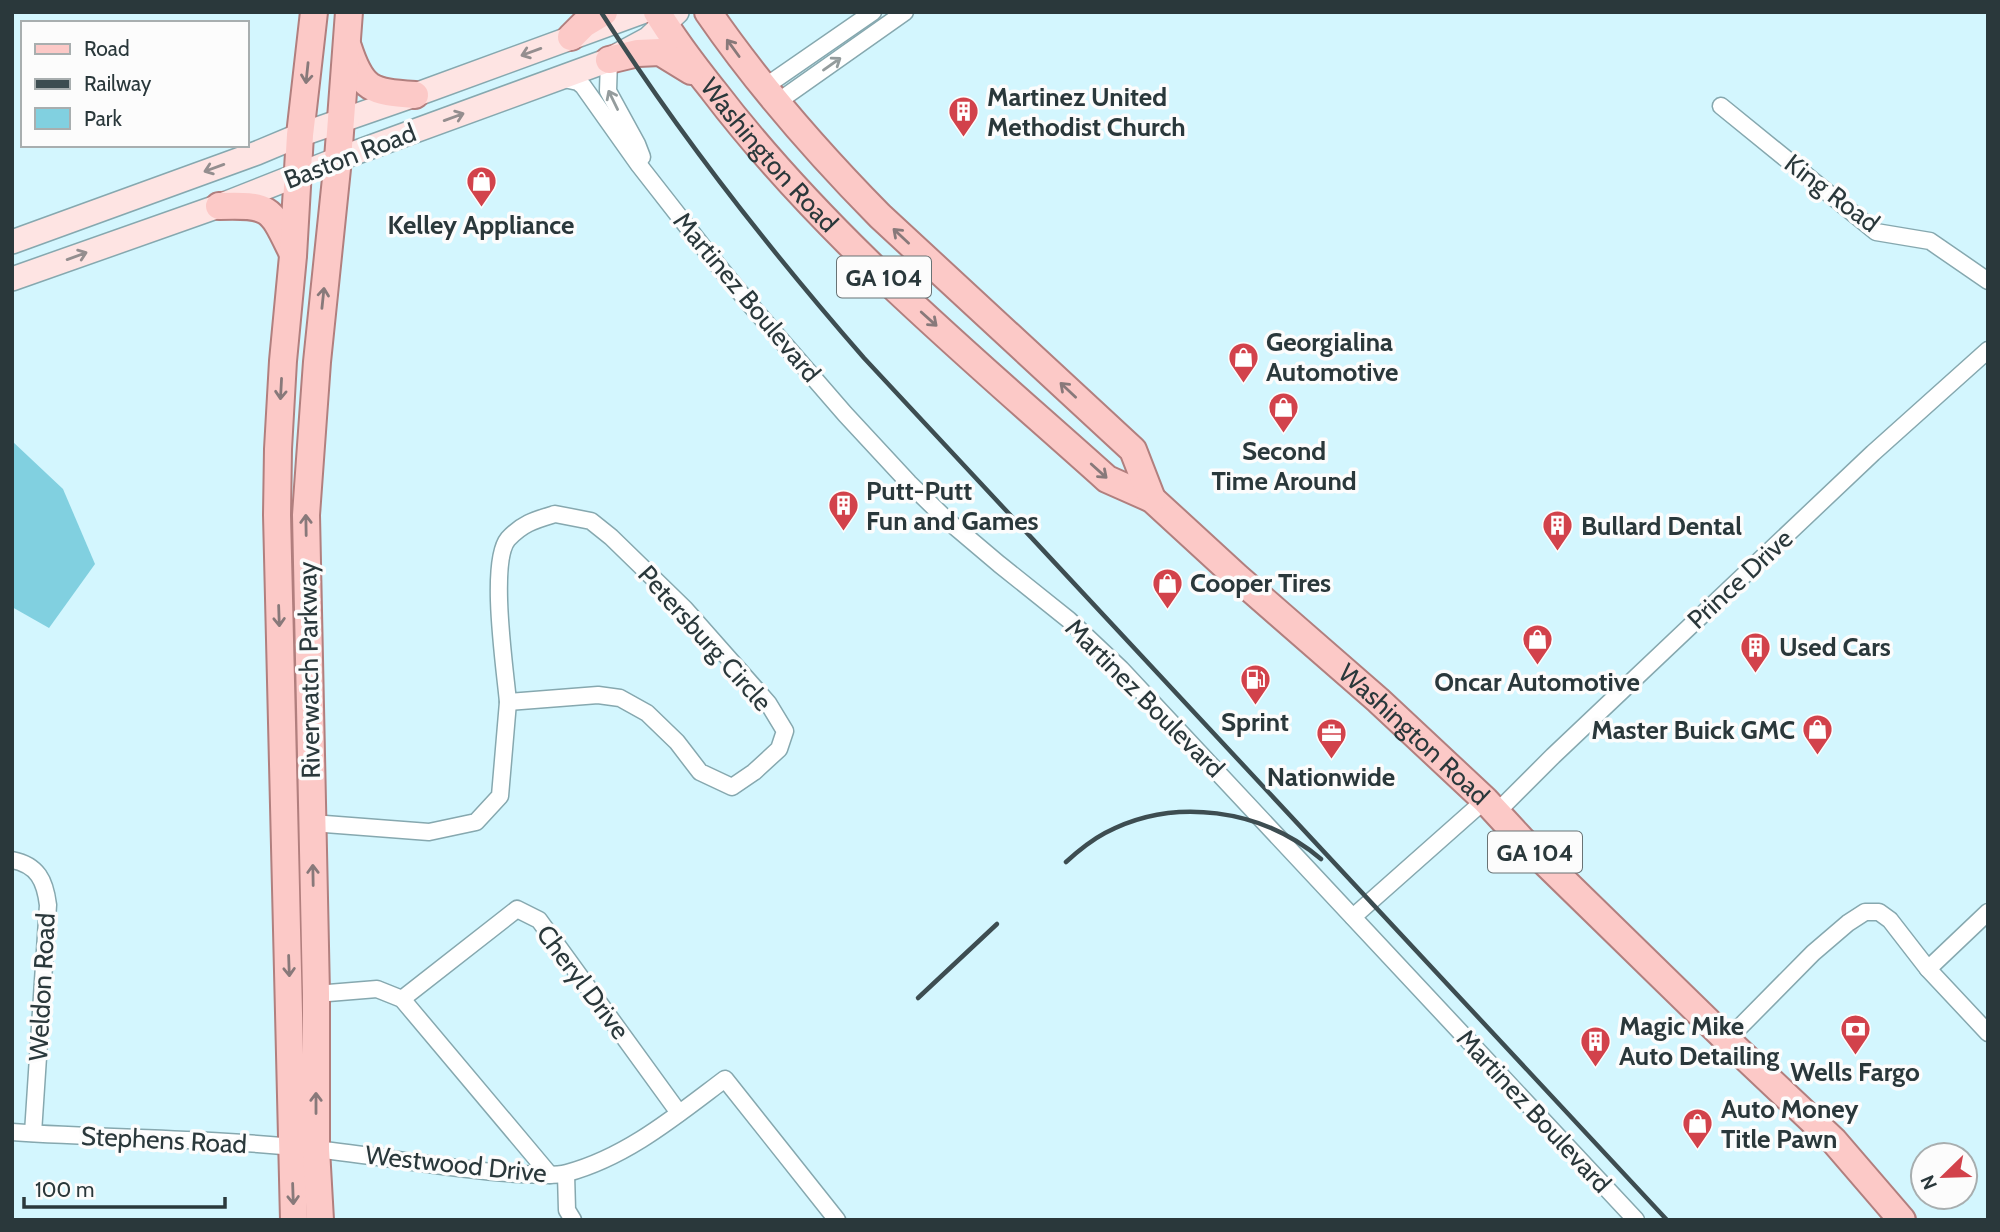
<svg xmlns="http://www.w3.org/2000/svg" width="2000" height="1232" viewBox="0 0 2000 1232" font-family="Cabin,sans-serif">
	<style>
		.green { fill: #81d0e0 }
		.lines { fill: none; stroke-linecap: round; stroke-linejoin: round }
		.minor-casing { stroke: #86a8af; stroke-width: 19 }
		.secondary-casing { stroke: #86a8af; stroke-width: 26 }
		.primary-casing { stroke: #b17f7e; stroke-width: 30 }
		.minor { stroke: #fff; stroke-width: 16 }
		.secondary { stroke: #fee4e3; stroke-width: 23 }
		.primary { stroke: #fcc9c7; stroke-width: 26 }
		.rail { stroke: #3d4d51; stroke-width: 4.5 }
		.oneway { stroke: #88797a }
		.oneway2 { stroke: #948e8f }
		.oneway3 { stroke: #949c9d }
		.labels { text-anchor: middle; dominant-baseline: central; stroke-width: 7; stroke-linejoin: round; paint-order: stroke }
		.shield { fill: #fcfcfc; stroke: #697375; stroke-width: 2 }
		.shield-label { font-size: 24px; font-weight: bold; fill: #2a383b }
		.poi-label { font-size: 26px; font-weight: bold; fill: #2a383b; stroke: #fcfcfc; text-anchor: start }
		.street-label { font-size: 26px; fill: #2a383b; stroke: #fcfcfc }
	</style>
	<rect width="100%" height="100%" fill="#d3f6fe"/>
	<polygon class="green" points="12,441 63,489 95,564 49,628 12,607"/>
	<g class="lines">
		<defs>
			<g id="minor">
				<polyline points="609,60 608,91 637,144 642,157"/>
				<polyline points="559,78 578,82 583,86 639,165 707,252 747,301 845,414 909,483 947,520 999,564 1069,620 1121,669 1636,1220"/>
				<polyline points="763,88 873,12"/>
				<polyline points="776,103 905,12"/>
				<polyline points="1721,106 1876,232 1930,241 1988,281"/>
				<path d="M555,514L591,521L611,537L685,609L768,703L785,731L779,749L754,772L732,787L700,772L677,742L647,713L620,698L598,695L508,702C505,669 489,562 508,539C523,523 535,520 555,514Z"/>
				<polyline points="1496,813 1553,756 1873,453 1988,350"/>
				<polyline points="312,823 429,832 476,822 500,796 508,702"/>
				<path d="M12,860C38,865 45,881 48,905L33,1133"/>
				<polyline points="1353,917 1485,800"/>
				<polyline points="1928,969 1988,912"/>
				<polyline points="316,994 377,989 402,999 550,1175"/>
				<polyline points="402,999 517,909 539,920 679,1113"/>
				<polyline points="1727,1040 1813,953 1848,923 1865,912 1879,912 1890,920 1928,969 1988,1033"/>
				<path d="M12,1132C113,1139 214,1138 314,1149C383,1156 451,1170 520,1174C535,1174 552,1177 567,1173C627,1157 677,1115 725,1079L837,1220"/>
				<polyline points="566,1174 567,1210 573,1220"/>
			</g>
			<g id="secondary">
				<polyline points="12,242 257,153 300,135 415,95 642,12"/>
				<polyline points="12,279 219,206 338,159 609,60 648,39 677,12"/>
			</g>
			<g id="primary">
				<path id="s1" d="M657,12C674,40 693,65 713,90C825,237 970,356 1107,479L1152,499L1237,577L1378,700L1485,800L1521,839L1727,1040L1834,1141L1902,1220"/>
				<path d="M708,12C759,86 817,152 880,216L1133,450L1152,499"/>
				<polyline points="571,37 584,24 604,12"/>
				<path d="M348,47C362,90 371,92 415,95"/>
				<polyline points="609,60 638,53 660,52 691,71"/>
				<path d="M219,206C272,204 271,209 293,254"/>
				<polyline points="294,1220 277,515 278,449 283,361 293,256 300,135 314,12"/>
				<polyline points="320,1220 316,1149 316,994 306,515 317,362 338,159 349,12"/>
			</g>
		</defs>
		<use href="#minor" class="minor-casing"/>
		<use href="#secondary" class="secondary-casing"/>
		<use href="#primary" class="primary-casing"/>
		<use href="#minor" class="minor"/>
		<use href="#secondary" class="secondary"/>
		<use href="#primary" class="primary"/>
		<g class="rail">
			<path d="M601,12C679,135 768,248 864,358L1667,1220"/>
			<path d="M1066,862C1078,851 1090,841 1105,833C1174,796 1262,809 1321,859"/>
			<polyline points="918,998 997,924"/>
		</g>
	</g>
	<defs><path id="oneway-shaft" d="M-6 0H5M1.5-3L5.5 0L1.5 3" fill="none" stroke-width="1.6" stroke-linecap="round" stroke-linejoin="round" transform="scale(1.75)"/></defs>
	<g class="oneway">
		<use href="#oneway-shaft" transform="translate(733 48) rotate(-126)"/>
		<use href="#oneway-shaft" transform="translate(307 73) rotate(96)"/>
		<use href="#oneway-shaft" transform="translate(901 236) rotate(-137)"/>
		<use href="#oneway-shaft" transform="translate(323 298) rotate(-84)"/>
		<use href="#oneway-shaft" transform="translate(929 319) rotate(42)"/>
		<use href="#oneway-shaft" transform="translate(281 389) rotate(93)"/>
		<use href="#oneway-shaft" transform="translate(1068 390) rotate(-137)"/>
		<use href="#oneway-shaft" transform="translate(1099 471) rotate(42)"/>
		<use href="#oneway-shaft" transform="translate(306 525) rotate(-91)"/>
		<use href="#oneway-shaft" transform="translate(279 616) rotate(88)"/>
		<use href="#oneway-shaft" transform="translate(313 875) rotate(-91)"/>
		<use href="#oneway-shaft" transform="translate(289 966) rotate(88)"/>
		<use href="#oneway-shaft" transform="translate(316 1103) rotate(-90)"/>
		<use href="#oneway-shaft" transform="translate(293 1194) rotate(88)"/>
	</g>
	<g class="oneway2">
		<use href="#oneway-shaft" transform="translate(531 52) rotate(160)"/>
		<use href="#oneway-shaft" transform="translate(454 117) rotate(-20)"/>
		<use href="#oneway-shaft" transform="translate(214 168) rotate(160)"/>
		<use href="#oneway-shaft" transform="translate(77 256) rotate(-20)"/>
	</g>
	<g class="oneway3">
		<use href="#oneway-shaft" transform="translate(832 64) rotate(-35)"/>
		<use href="#oneway-shaft" transform="translate(613 100) rotate(-116)"/>
	</g>
	<defs>
		<symbol id="building-pin" viewBox="-11 -11 22 30"><path d="M0 17L-7.5 6A9.5 9.5 0 1 1 7.5 6Z" fill="#d2424b" stroke="#fcfcfc"/><path d="M-4-6H4V6H1V3H-1V6H-4ZM-2.5-4.3h1.7v1.8h-1.7ZM.8-4.3h1.7v1.8H.8ZM-2.5-1h1.7V.8h-1.7ZM.8-1h1.7V.8H.8Z" fill="#fff"/></symbol>
		<symbol id="shop-pin" viewBox="-11 -11 22 30"><path d="M0 17L-7.5 6A9.5 9.5 0 1 1 7.5 6Z" fill="#d2424b" stroke="#fcfcfc"/><path d="M-5-2.5h2.3a2.7 3.5 0 0 1 5.4 0H5L5.5 6h-11ZM-1.5-2.5h3a1.5 2.3 0 0 0-3 0Z" fill="#fff"/></symbol>
		<symbol id="fuel-pin" viewBox="-11 -11 22 30"><path d="M0 17L-7.5 6A9.5 9.5 0 1 1 7.5 6Z" fill="#d2424b" stroke="#fcfcfc"/><path d="M-5.5-6h7V0h2V4h1.3V-2.5L3-4.5l.8-.8L6-3V5H2.5V1h-1V6h-7ZM-4.2-4.7v3.2H.2V-4.7Z" fill="#fff"/></symbol>
		<symbol id="office-pin" viewBox="-11 -11 22 30"><path d="M0 17L-7.5 6A9.5 9.5 0 1 1 7.5 6Z" fill="#d2424b" stroke="#fcfcfc"/><path d="M-6-3h4V-5.5h4V-3h4V5H-6ZM-1-4.5V-3h2v-1.5ZM-6 0V1H6V0Z" fill="#fff"/></symbol>
		<symbol id="bank-pin" viewBox="-11 -11 22 30"><path d="M0 17L-7.5 6A9.5 9.5 0 1 1 7.5 6Z" fill="#d2424b" stroke="#fcfcfc"/><path d="M-6-4H6V4H-6ZM0-2.3a2.3 2.3 0 1 0 0 4.6a2.3 2.3 0 1 0 0-4.6Z" fill="#fff"/></symbol>
	</defs>
	<g fill-rule="evenodd">
		<use href="#building-pin" x="946" y="94" width="35" height="47"/>
		<use href="#shop-pin" x="464" y="164" width="35" height="47"/>
		<use href="#shop-pin" x="1226" y="340" width="35" height="47"/>
		<use href="#shop-pin" x="1266" y="390" width="35" height="47"/>
		<use href="#building-pin" x="826" y="488" width="35" height="47"/>
		<use href="#building-pin" x="1540" y="508" width="35" height="47"/>
		<use href="#shop-pin" x="1150" y="566" width="35" height="47"/>
		<use href="#shop-pin" x="1520" y="622" width="35" height="47"/>
		<use href="#building-pin" x="1738" y="630" width="35" height="47"/>
		<use href="#fuel-pin" x="1238" y="662" width="35" height="47"/>
		<use href="#shop-pin" x="1800" y="712" width="35" height="47"/>
		<use href="#office-pin" x="1314" y="716" width="35" height="47"/>
		<use href="#bank-pin" x="1838" y="1012" width="35" height="47"/>
		<use href="#building-pin" x="1578" y="1024" width="35" height="47"/>
		<use href="#shop-pin" x="1680" y="1106" width="35" height="47"/>
	</g>
	<g class="labels">
		<g class="shield">
			<rect x="837" y="256.5" width="94" height="41" rx="5"/>
			<rect x="1488" y="831.5" width="94" height="41" rx="5"/>
		</g>
		<g class="shield-label">
			<text x="884" y="277">GA 104</text>
			<text x="1535" y="852">GA 104</text>
		</g>
		<g class="poi-label">
			<text x="987" y="97">Martinez United<tspan x="987" dy="30">Methodist Church</tspan></text>
			<text x="481" y="225" text-anchor="middle">Kelley Appliance</text>
			<text x="1266" y="342">Georgialina<tspan x="1266" dy="30">Automotive</tspan></text>
			<text x="1284" y="451" text-anchor="middle">Second<tspan x="1284" dy="30">Time Around</tspan></text>
			<text x="866" y="491">Putt-Putt<tspan x="866" dy="30">Fun and Games</tspan></text>
			<text x="1581" y="526">Bullard Dental</text>
			<text x="1190" y="583">Cooper Tires</text>
			<text x="1779" y="647">Used Cars</text>
			<text x="1537" y="682" text-anchor="middle">Oncar Automotive</text>
			<text x="1255" y="722" text-anchor="middle">Sprint</text>
			<text x="1795" y="730" text-anchor="end">Master Buick GMC</text>
			<text x="1331" y="777" text-anchor="middle">Nationwide</text>
			<text x="1619" y="1026">Magic Mike<tspan x="1619" dy="30">Auto Detailing</tspan></text>
			<text x="1855" y="1072" text-anchor="middle">Wells Fargo</text>
			<text x="1721" y="1109">Auto Money<tspan x="1721" dy="30">Title Pawn</tspan></text>
		</g>
		<g class="street-label">
			<text stroke="none"><textPath href="#s1" startOffset="182">Washington Road</textPath></text>
			<text transform="translate(350 156) rotate(-21)">Baston Road</text>
			<text transform="translate(1832 193) rotate(37)">King Road</text>
			<text transform="translate(747 297) rotate(50)">Martinez Boulevard</text>
			<text transform="translate(1740 579) rotate(-43)">Prince Drive</text>
			<text transform="translate(705 638) rotate(48)">Petersburg Circle</text>
			<text transform="translate(309 670) rotate(-91)">Riverwatch Parkway</text>
			<text transform="translate(1145 698) rotate(45)">Martinez Boulevard</text>
			<text stroke="none"><textPath href="#s1" startOffset="1052">Washington Road</textPath></text>
			<text transform="translate(583 982) rotate(53)">Cheryl Drive</text>
			<text transform="translate(42 987) rotate(-87)">Weldon Road</text>
			<text transform="translate(1534 1111) rotate(47)">Martinez Boulevard</text>
			<text transform="translate(164 1140) rotate(3)">Stephens Road</text>
			<text transform="translate(456 1164) rotate(6)">Westwood Drive</text>
		</g>
	</g>
	<rect width="2000" height="1232" fill="none" stroke="#2a383b" stroke-width="28"/>
	<rect x="21" y="21" width="228" height="126" fill="#fcfcfc" stroke="#a8aeaf" stroke-width="2"/>
	<rect x="35" y="44" width="35" height="10" fill="#fcc9c7" stroke="#a8aeaf" stroke-width="2"/>
	<text x="84" y="56" font-size="21" fill="#2a383b">Road</text>
	<rect x="35" y="79" width="35" height="10" fill="#3d4d51" stroke="#a8aeaf" stroke-width="2"/>
	<text x="84" y="91" font-size="21" fill="#2a383b">Railway</text>
	<rect x="35" y="108" width="35" height="21" fill="#81d0e0" stroke="#a8aeaf" stroke-width="2"/>
	<text x="84" y="126" font-size="21" fill="#2a383b">Park</text>
	<g transform="translate(1944 1176) rotate(247)"><circle r="33" fill="#fcfcfc" stroke="#a8aeaf" stroke-width="2"/>
	<path d="M0-5L12 26L0 18L-12 26Z" fill="#d2424b"/>
	<text y="-10" font-size="19" font-weight="bold" text-anchor="middle" fill="#2a383b">N</text>
	</g>
	<path d="M24 1197v10h201v-10" fill="none" stroke="#2a383b" stroke-width="3.5"/>
	<text x="35" y="1197" font-size="21" fill="#2a383b" stroke="#fcfcfc" stroke-width="5" paint-order="stroke">100 m</text>
</svg>
